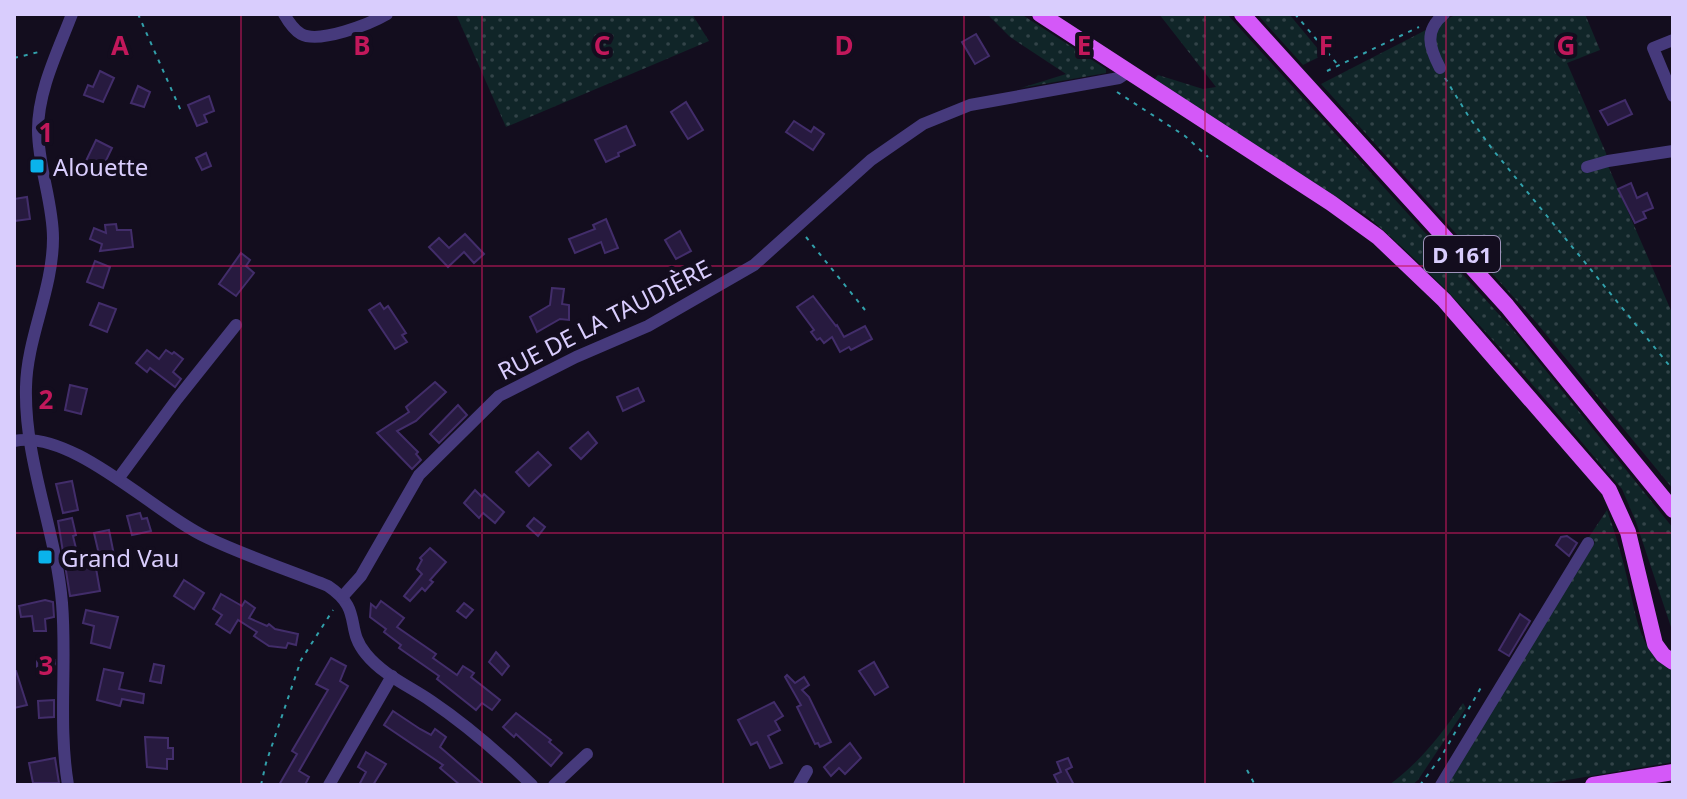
<svg xmlns="http://www.w3.org/2000/svg" width="1687" height="799" viewBox="0 0 1687 799" font-family="'Noto Sans',sans-serif">
	<style>
		.grass { fill: url(#grass-dots) }
		.building { fill: #271a3f; stroke: #422d6a; stroke-width: 2 }
		.lines { fill: none; stroke-linecap: round; stroke-linejoin: round }
		.path { stroke: #32a0ab; stroke-width: 2; stroke-dasharray: 4 6; stroke-linecap: butt }
		.minor { stroke: #463a7c; stroke-width: 12 }
		.major { stroke: #d458f8; stroke-width: 16 }
		.grid { fill: none; stroke: #c2185b; stroke-width: 2; stroke-opacity: 0.55 }
		.poi-dot { fill: #0ab3ec; stroke: #130d1e; stroke-width: 3 }
		.labels { text-anchor: middle; dominant-baseline: central; stroke-width: 8; stroke-linejoin: round; paint-order: stroke }
		.shield { fill: #130d1e; stroke: #9e93ba; stroke-width: 2 }
		.shield-label { font-size: 22px; font-weight: bold; fill: #d9cdfd }
		.poi-label { font-size: 24px; fill: #d9cdfd; stroke: #130d1e; text-anchor: start }
		.street-label { font-size: 24px; fill: #d9cdfd; stroke: #130d1e }
		.grid-label { font-size: 26px; text-anchor: middle; font-weight: bold; fill: #c2185b; stroke: #130d1e; stroke-width: 8; stroke-linejoin: round; paint-order: stroke }
	</style>
	<defs>
		<pattern id="grass-dots" width="8" height="8" patternUnits="userSpaceOnUse" patternTransform="scale(2)"><rect width="8" height="8" fill="#102528"/><path d="M2 2h.1M6 6h.1" fill="none" stroke="#324348" stroke-width="1.8" stroke-linecap="round"/></pattern>
	</defs>
	<rect width="100%" height="100%" fill="#130d1e"/>
	<g class="grass">
		<polygon points="456,14 692,14 709,41 506,127"/>
		<polygon points="987,14 1021,14 1106,69 1106,73 1021,88 1066,74 1010,37"/>
		<path d="M1159,14H1227L1514,331L1673,528V633L1636,522L1622,489C1541,396 1463,297 1368,217L1154,80L1158,75L1203,89L1216,87Z"/>
		<polygon points="1257,14 1289,14 1323,55 1303,65"/>
		<polygon points="1457,14 1585,14 1600,50 1567,63 1606,153 1609,168 1673,315 1673,489 1535,321 1321,84"/>
		<path d="M1607,510C1615,533 1622,555 1627,578C1636,612 1638,653 1673,671V762L1538,785H1447L1595,542L1589,537Z"/>
		<path d="M1463,703L1466,708L1418,780L1412,785H1389C1420,762 1441,735 1463,703Z"/>
	</g>
	<g class="building">
		<polygon points="976,34 989,56 975,64 962,42"/>
		<polygon points="100,71 114,78 103,102 84,95 88,85 93,87"/>
		<polygon points="138,86 150,92 144,107 131,103"/>
		<polygon points="209,96 214,111 204,115 207,122 197,126 188,105"/>
		<polygon points="1625,100 1632,114 1608,125 1600,111"/>
		<polygon points="686,102 703,130 688,139 671,112"/>
		<polygon points="794,121 811,132 814,127 824,134 813,150 786,132"/>
		<polygon points="626,126 635,145 618,153 619,156 606,162 595,140"/>
		<polygon points="96,140 112,148 100,173 84,165"/>
		<polygon points="206,153 211,166 202,170 196,158"/>
		<polygon points="1631,183 1637,198 1647,193 1653,208 1643,212 1646,218 1635,223 1618,189"/>
		<polygon points="27,197 30,219 14,221 14,199"/>
		<polygon points="606,219 618,248 605,253 601,242 575,253 569,239 595,229 593,225"/>
		<polygon points="116,224 117,230 131,230 133,247 100,251 102,244 90,239 94,228 106,233 105,225"/>
		<polygon points="680,231 691,251 676,259 665,240"/>
		<polygon points="465,234 484,254 474,263 464,252 448,267 429,247 439,238 449,248"/>
		<polygon points="241,253 250,260 246,266 254,273 236,296 219,284"/>
		<polygon points="95,261 110,267 103,288 87,282"/>
		<polygon points="552,288 564,289 562,304 569,305 569,320 560,319 537,332 530,317 550,305"/>
		<polygon points="813,296 836,326 837,325 844,337 865,326 872,339 851,350 849,347 840,352 832,337 824,343 820,338 817,340 811,332 814,330 797,307"/>
		<polygon points="99,303 116,309 107,332 90,325"/>
		<polygon points="380,303 384,309 388,306 406,333 402,335 407,342 395,349 369,310"/>
		<polygon points="147,350 159,359 166,350 172,354 174,352 183,359 173,372 181,379 175,387 150,368 147,372 136,363"/>
		<polygon points="435,382 446,392 416,421 397,431 418,452 416,454 421,460 412,469 377,433 409,412 406,407"/>
		<polygon points="70,385 87,389 81,414 65,410"/>
		<polygon points="638,388 644,401 623,411 617,397"/>
		<polygon points="458,405 467,415 439,443 430,434"/>
		<polygon points="588,432 597,443 581,459 570,448"/>
		<polygon points="538,452 551,465 529,486 516,472"/>
		<polygon points="72,481 78,510 63,513 56,484"/>
		<polygon points="475,490 482,497 484,494 504,512 495,523 483,513 479,518 464,503"/>
		<polygon points="140,513 142,519 147,518 151,531 132,535 127,516"/>
		<polygon points="72,518 76,535 73,536 79,561 94,557 100,591 70,596 58,521"/>
		<polygon points="534,518 545,527 538,536 527,526"/>
		<polygon points="109,530 115,560 101,563 94,533"/>
		<polygon points="1567,536 1577,543 1569,556 1556,545 1561,537"/>
		<polygon points="430,548 446,562 430,580 433,582 425,591 422,588 410,601 404,596 422,574 417,569 422,560 420,558"/>
		<polygon points="184,580 204,593 194,609 174,596"/>
		<polygon points="221,594 242,606 245,601 255,608 249,618 267,626 269,624 275,629 298,634 296,645 288,643 286,648 269,646 254,636 257,632 238,620 230,633 216,624 222,615 213,609"/>
		<polygon points="45,600 53,602 54,617 45,619 46,631 34,631 32,616 21,617 19,606"/>
		<polygon points="381,601 404,618 397,627 436,654 433,658 457,675 463,666 474,673 471,677 500,700 492,710 482,703 476,710 437,679 439,676 399,648 401,645 384,632 386,629 370,617 371,604 376,608"/>
		<polygon points="464,603 473,610 466,618 457,611"/>
		<polygon points="86,610 118,617 110,648 91,643 94,626 83,623"/>
		<polygon points="1520,614 1530,621 1509,656 1499,650"/>
		<polygon points="496,652 509,666 502,675 489,662"/>
		<polygon points="331,658 346,666 340,681 348,686 299,771 309,777 305,785 279,785 297,754 292,751 328,690 316,684"/>
		<polygon points="37,660 55,660 54,673 37,672"/>
		<polygon points="874,662 888,687 875,695 859,671"/>
		<polygon points="154,664 164,666 161,683 150,681"/>
		<polygon points="104,669 123,673 119,689 144,694 143,703 122,699 120,706 97,700"/>
		<polygon points="14,671 16,671 27,705 14,708"/>
		<polygon points="787,675 795,683 804,677 809,685 802,690 809,697 831,742 820,747 818,743 815,744 797,707 801,705 785,677"/>
		<polygon points="54,700 54,717 39,718 38,701"/>
		<polygon points="774,702 783,716 775,721 780,730 768,736 782,763 770,768 757,742 751,745 738,720"/>
		<polygon points="393,711 420,729 431,735 435,729 446,737 440,747 484,785 460,785 440,768 443,765 384,725"/>
		<polygon points="516,713 551,740 549,742 562,753 551,766 516,734 514,737 503,727"/>
		<polygon points="145,737 168,738 168,748 173,748 173,759 167,759 167,769 147,767"/>
		<polygon points="850,743 861,758 845,774 839,768 831,776 824,767"/>
		<polygon points="366,752 386,764 373,785 359,785 366,772 358,767"/>
		<polygon points="55,758 59,783 33,783 29,763"/>
		<polygon points="1068,758 1072,767 1066,770 1074,785 1059,785 1054,775 1061,772 1057,762"/>
	</g>
	<g class="lines">
		<g class="path">
			<polyline points="138,14 181,111"/>
			<polyline points="1295,14 1338,65"/>
			<polyline points="14,58 43,51"/>
			<polyline points="1327,71 1419,27"/>
			<polyline points="1445,78 1469,117 1493,150 1673,370"/>
			<polyline points="1117,92 1185,136 1208,157"/>
			<polyline points="806,237 865,310"/>
			<polyline points="1247,770 1255,785"/>
			<polyline points="261,785 266,763 301,660 333,610"/>
			<polyline points="1420,785 1441,757 1483,684"/>
		</g>
		<g class="minor">
			<path d="M284,14C288,21 294,30 301,34C319,44 370,24 387,14"/>
			<polyline points="1673,40 1653,48 1673,96"/>
			<path d="M1440,68C1429,47 1424,31 1444,14"/>
			<polyline points="1587,167 1608,161 1673,151"/>
			<path d="M14,441C73,429 155,514 208,538C246,556 288,570 328,586C364,610 344,628 366,654C383,675 409,686 431,701C468,726 500,754 532,785"/>
			<polyline points="118,479 177,399 236,325"/>
			<polyline points="343,596 361,576 419,475 499,396 576,357 648,326 754,265 871,160 923,124 970,105 1119,78 1128,72"/>
			<path d="M68,785C58,725 67,663 62,603C56,530 24,461 26,387C27,337 53,290 53,238C53,202 38,167 38,130C38,90 58,51 72,14"/>
			<polyline points="329,785 392,676"/>
			<polyline points="554,785 587,754"/>
			<polyline points="799,785 807,771"/>
			<polyline points="1441,785 1588,543"/>
		</g>
		<g class="major">
			<polyline points="1040,14 1331,203 1378,237 1444,300 1609,490 1628,532 1655,644 1663,655 1673,662"/>
			<polyline points="1242,14 1507,306 1673,510"/>
			<polyline points="1593,785 1673,772"/>
		</g>
	</g>
	<path class="grid" d="M241,14V785M482,14V785M723,14V785M964,14V785M1205,14V785M1446,14V785M14,266H1673M14,533H1673"/>
	<g class="poi-dot">
		<rect x="29" y="158" width="16" height="16" rx="4"/>
		<rect x="37" y="549" width="16" height="16" rx="4"/>
	</g>
	<g class="labels">
		<rect class="shield" x="1424" y="236" width="76" height="36" rx="6"/>
		<g class="shield-label">
			<text x="1462" y="254">D 161</text>
		</g>
		<g class="poi-label">
			<text x="53" y="166">Alouette</text>
			<text x="61" y="557">Grand Vau</text>
		</g>
		<g class="street-label">
			<text transform="translate(604 319) rotate(-27)">RUE DE LA TAUDIÈRE</text>
		</g>
	</g>
	<g class="grid-label">
		<text x="120" y="55">A</text>
		<text x="362" y="55">B</text>
		<text x="602" y="55">C</text>
		<text x="844" y="55">D</text>
		<text x="1084" y="55">E</text>
		<text x="1326" y="55">F</text>
		<text x="1566" y="55">G</text>
		<text x="46" y="142">1</text>
		<text x="46" y="409">2</text>
		<text x="46" y="675">3</text>
	</g>
	<rect width="1687" height="799" fill="none" stroke="#d9cdfd" stroke-width="32"/>
</svg>
